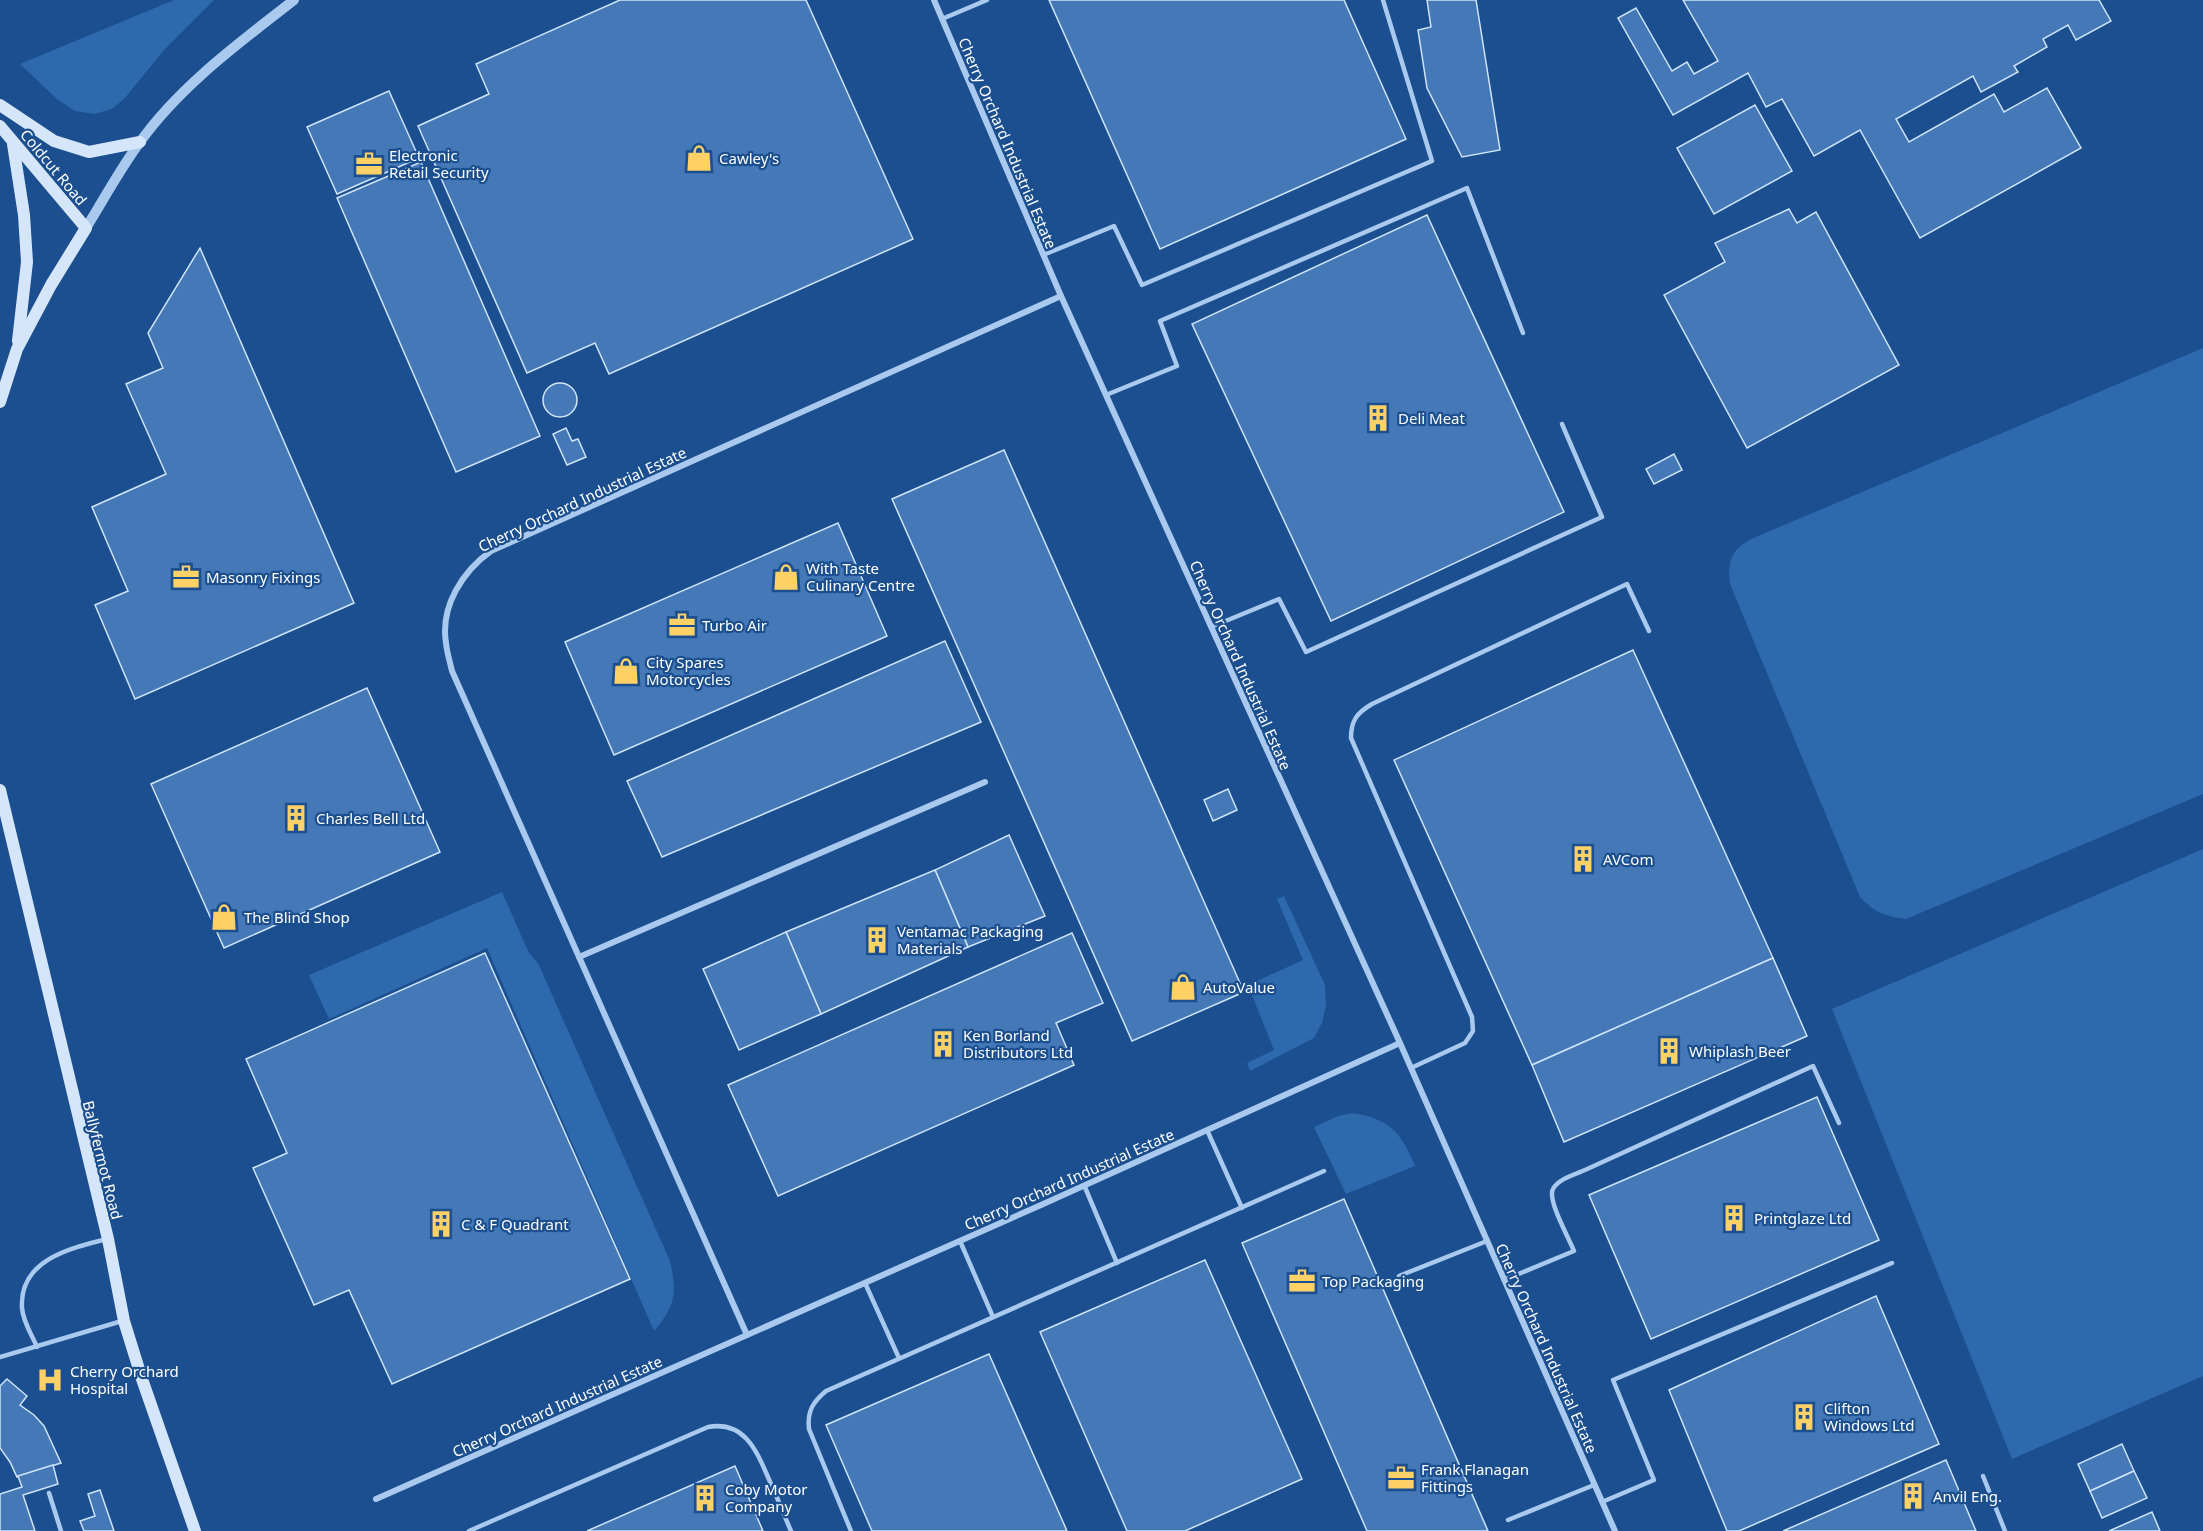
<svg xmlns="http://www.w3.org/2000/svg" width="2203" height="1531" viewBox="0 0 2203 1531" font-family="'Noto Sans',sans-serif">
	<style>
		.green { fill: #2e69ad }
		.building { fill: #4478b7; stroke: #cfe3fa; stroke-width: 1.5 }
		.lines { fill: none; stroke-linecap: round; stroke-linejoin: round }
		.service { stroke: #a9c9ee; stroke-width: 4.5 }
		.minor { stroke: #a9c9ee; stroke-width: 6 }
		.tertiary { stroke: #a9c9ee; stroke-width: 10 }
		.secondary { stroke: #d6e6fa; stroke-width: 12 }
		.labels { text-anchor: middle; dominant-baseline: central; stroke-width: 4.5; stroke-linejoin: round; paint-order: stroke }
		.street-label { font-size: 15px; fill: #fff; stroke: #1b4f8f }
		.poi-label { font-size: 15px; fill: #fff; stroke: #1b4f8f; text-anchor: start }
	</style>
	<rect width="100%" height="100%" fill="#1b4f8f"/>
	<g class="green">
		<polygon points="174,0 214,0 163,51 125,98 112,109 94,114 75,111 57,99 20,64"/>
		<path d="M2203,348V794L1906,919C1884,916 1874,912 1860,897L1730,584C1727,562 1731,550 1751,539Z"/>
		<polygon points="2203,849 2203,1376 2012,1459 1832,1009"/>
		<path d="M502,892L529,953L538,963L670,1261C677,1293 676,1305 654,1331L487,948L329,1019L309,975Z"/>
		<polygon points="1284,896 1325,985 1326,1006 1322,1023 1314,1038 1250,1071 1247,1063 1274,1050 1248,985 1303,960 1277,899"/>
		<path d="M1352,1113C1390,1119 1400,1131 1415,1166L1346,1194L1314,1127L1338,1116Z"/>
	</g>
	<g class="building">
		<polygon points="620,0 806,0 913,239 609,374 595,343 527,373 418,126 489,94 476,64"/>
		<polygon points="1049,0 1344,0 1406,139 1160,249"/>
		<polygon points="1427,0 1476,0 1500,150 1462,157 1427,88 1418,30 1431,27"/>
		<polygon points="1683,0 2099,0 2111,21 2076,40 2068,25 2043,39 2047,47 2014,66 2018,72 1981,92 1973,76 1896,119 1909,142 1994,94 2004,112 2047,88 2081,148 1920,238 1860,130 1814,156 1782,99 1766,107 1748,73 1673,115 1618,18 1636,8 1672,71 1687,62 1694,74 1718,61"/>
		<polygon points="389,91 419,158 337,194 307,127"/>
		<polygon points="1755,105 1792,171 1714,214 1677,148"/>
		<polygon points="421,162 540,436 456,472 337,198"/>
		<polygon points="1789,209 1797,223 1816,212 1899,365 1747,448 1664,295 1725,262 1715,243"/>
		<polygon points="1427,215 1564,512 1331,621 1192,324"/>
		<polygon points="200,248 354,603 135,699 95,605 128,591 92,507 166,474 126,384 163,368 148,333"/>
		<circle cx="560" cy="400" r="17"/>
		<polygon points="566,428 572,441 578,439 586,457 567,465 553,434"/>
		<polygon points="1004,450 1244,992 1132,1041 892,499"/>
		<polygon points="1674,454 1682,470 1654,484 1646,469"/>
		<polygon points="838,523 887,636 614,755 565,642"/>
		<polygon points="945,641 981,722 662,857 627,781"/>
		<polygon points="1633,650 1773,958 1532,1065 1394,760"/>
		<polygon points="367,688 440,852 224,948 151,784"/>
		<polygon points="1228,789 1237,810 1213,821 1204,800"/>
		<polygon points="1009,835 1045,916 968,947 935,870"/>
		<polygon points="935,870 968,947 821,1014 786,932"/>
		<polygon points="786,932 821,1014 739,1050 703,969"/>
		<polygon points="1072,933 1103,1003 1056,1023 1074,1065 778,1196 728,1085"/>
		<polygon points="485,953 630,1279 392,1384 349,1290 314,1305 253,1168 287,1153 246,1059"/>
		<polygon points="1773,958 1807,1036 1564,1142 1532,1065"/>
		<polygon points="1817,1097 1879,1240 1651,1339 1589,1195"/>
		<polygon points="1344,1199 1488,1531 1367,1531 1242,1243"/>
		<polygon points="1205,1260 1302,1479 1185,1531 1127,1531 1040,1332"/>
		<polygon points="1876,1296 1939,1444 1739,1531 1727,1531 1669,1390"/>
		<polygon points="989,1354 1067,1531 872,1531 826,1425"/>
		<polygon points="7,1379 27,1396 20,1405 34,1415 44,1426 61,1463 17,1477 10,1462 0,1448 0,1386"/>
		<polygon points="2122,1444 2134,1471 2090,1491 2078,1464"/>
		<polygon points="1946,1460 1976,1531 1783,1531"/>
		<polygon points="53,1465 58,1484 23,1495 35,1531 0,1531 0,1494 22,1487 18,1476"/>
		<polygon points="735,1466 763,1531 587,1531"/>
		<polygon points="2134,1471 2147,1498 2102,1518 2090,1491"/>
		<polygon points="100,1490 114,1531 84,1531 80,1521 95,1516 88,1494"/>
		<polygon points="2152,1512 2160,1531 2109,1531"/>
	</g>
	<g class="lines">
		<g class="service">
			<polyline points="942,19 987,0"/>
			<polyline points="1043,255 1114,226 1142,285 1432,161 1383,0"/>
			<polyline points="1106,395 1177,366 1160,321 1467,188 1523,333"/>
			<polyline points="1211,627 1279,599 1306,652 1602,517 1562,424"/>
			<path d="M1411,1068L1465,1043L1473,1031L1472,1017L1351,738C1351,720 1357,713 1372,704L1627,584L1649,631"/>
			<polyline points="1207,1130 1242,1208"/>
			<polyline points="1084,1185 1117,1263"/>
			<polyline points="960,1241 993,1317"/>
			<polyline points="1399,1276 1487,1241"/>
			<path d="M1504,1280L1574,1251C1569,1238 1547,1200 1553,1189C1558,1179 1576,1174 1585,1170L1813,1066L1839,1123"/>
			<polyline points="865,1283 899,1358"/>
			<path d="M37,1347C32,1335 23,1322 22,1308C19,1260 70,1248 107,1239"/>
			<polyline points="0,1357 122,1321"/>
			<polyline points="1983,1476 2005,1531"/>
			<polyline points="49,1493 61,1531"/>
			<polyline points="1602,1502 1654,1480 1613,1380 1892,1263"/>
			<polyline points="1508,1520 1594,1485"/>
			<path d="M469,1531L708,1427C747,1420 758,1455 771,1484C778,1499 784,1515 791,1531"/>
			<path d="M851,1531L809,1429C807,1411 813,1402 826,1391L1324,1171"/>
		</g>
		<g class="minor">
			<polyline points="934,0 1061,296 1400,1043 1615,1531"/>
			<polyline points="579,957 985,782"/>
			<path d="M747,1335L452,671C450,662 447,653 446,643C440,606 463,571 491,551L1061,296"/>
			<polyline points="376,1499 1041,1205 1400,1043"/>
		</g>
		<path class="tertiary" d="M86,228C104,199 120,169 140,142C180,86 239,43 294,0"/>
		<g class="secondary">
			<polyline points="0,105 54,141 89,152 140,142"/>
			<polyline points="0,126 86,228 51,285 17,349 0,402"/>
			<polyline points="13,144 24,215 27,262 18,341"/>
			<polyline points="0,790 108,1239 124,1321 142,1379 195,1531"/>
		</g>
	</g>
	<defs>
		<symbol id="shop-bare" viewBox="-9 -9 18 18"><path d="M-5-2.5h2.3a2.7 3.5 0 0 1 5.4 0H5L5.5 6h-11ZM-1.5-2.5h3a1.5 2.3 0 0 0-3 0Z" fill="#ffd166" stroke="#1b4f8f" stroke-width="2.5" paint-order="stroke"/></symbol>
		<symbol id="office-bare" viewBox="-9 -9 18 18"><path d="M-6-3h4V-5.5h4V-3h4V5H-6ZM-1-4.5V-3h2v-1.5ZM-6 0V1H6V0Z" fill="#ffd166" stroke="#1b4f8f" stroke-width="2.5" paint-order="stroke"/></symbol>
		<symbol id="building-bare" viewBox="-9 -9 18 18"><path d="M-4-6H4V6H1V3H-1V6H-4ZM-2.5-4.3h1.7v1.8h-1.7ZM.8-4.3h1.7v1.8H.8ZM-2.5-1h1.7V.8h-1.7ZM.8-1h1.7V.8H.8Z" fill="#ffd166" stroke="#1b4f8f" stroke-width="2.5" paint-order="stroke"/></symbol>
		<symbol id="hospital-bare" viewBox="-9 -9 18 18"><path d="M-5-5h3v3.5h4V-5h3V5h-3V1.5h-4V5h-3Z" fill="#ffd166" stroke="#1b4f8f" stroke-width="2.5" paint-order="stroke"/></symbol>
	</defs>
	<g fill-rule="evenodd">
		<use href="#shop-bare" x="680" y="139" width="38" height="38"/>
		<use href="#office-bare" x="350" y="145" width="38" height="38"/>
		<use href="#building-bare" x="1359" y="399" width="38" height="38"/>
		<use href="#office-bare" x="167" y="558" width="38" height="38"/>
		<use href="#shop-bare" x="767" y="558" width="38" height="38"/>
		<use href="#office-bare" x="663" y="606" width="38" height="38"/>
		<use href="#shop-bare" x="607" y="652" width="38" height="38"/>
		<use href="#building-bare" x="277" y="799" width="38" height="38"/>
		<use href="#building-bare" x="1564" y="840" width="38" height="38"/>
		<use href="#shop-bare" x="205" y="898" width="38" height="38"/>
		<use href="#building-bare" x="858" y="921" width="38" height="38"/>
		<use href="#shop-bare" x="1164" y="968" width="38" height="38"/>
		<use href="#building-bare" x="924" y="1025" width="38" height="38"/>
		<use href="#building-bare" x="1650" y="1032" width="38" height="38"/>
		<use href="#building-bare" x="1715" y="1199" width="38" height="38"/>
		<use href="#building-bare" x="422" y="1205" width="38" height="38"/>
		<use href="#office-bare" x="1283" y="1262" width="38" height="38"/>
		<use href="#hospital-bare" x="31" y="1361" width="38" height="38"/>
		<use href="#building-bare" x="1785" y="1398" width="38" height="38"/>
		<use href="#office-bare" x="1382" y="1459" width="38" height="38"/>
		<use href="#building-bare" x="1894" y="1477" width="38" height="38"/>
		<use href="#building-bare" x="686" y="1479" width="38" height="38"/>
	</g>
	<g class="labels">
		<g class="street-label">
			<text transform="translate(1008 143) rotate(67)">Cherry Orchard Industrial Estate</text>
			<text transform="translate(54 167) rotate(50)">Coldcut Road</text>
			<text transform="translate(582 499) rotate(-25)">Cherry Orchard Industrial Estate</text>
			<text transform="translate(1241 665) rotate(66)">Cherry Orchard Industrial Estate</text>
			<text transform="translate(103 1160) rotate(76)">Ballyfermot Road</text>
			<text transform="translate(1069 1179) rotate(-24)">Cherry Orchard Industrial Estate</text>
			<text transform="translate(1547 1348) rotate(66)">Cherry Orchard Industrial Estate</text>
			<text transform="translate(557 1406) rotate(-24)">Cherry Orchard Industrial Estate</text>
		</g>
		<g class="poi-label">
			<text x="389" y="155">Electronic<tspan x="389" dy="17">Retail Security</tspan></text>
			<text x="719" y="158">Cawley's</text>
			<text x="1398" y="418">Deli Meat</text>
			<text x="806" y="568">With Taste<tspan x="806" dy="17">Culinary Centre</tspan></text>
			<text x="206" y="577">Masonry Fixings</text>
			<text x="702" y="625">Turbo Air</text>
			<text x="646" y="662">City Spares<tspan x="646" dy="17">Motorcycles</tspan></text>
			<text x="316" y="818">Charles Bell Ltd</text>
			<text x="1603" y="859">AVCom</text>
			<text x="244" y="917">The Blind Shop</text>
			<text x="897" y="931">Ventamac Packaging<tspan x="897" dy="17">Materials</tspan></text>
			<text x="1203" y="987">AutoValue</text>
			<text x="963" y="1035">Ken Borland<tspan x="963" dy="17">Distributors Ltd</tspan></text>
			<text x="1689" y="1051">Whiplash Beer</text>
			<text x="1754" y="1218">Printglaze Ltd</text>
			<text x="461" y="1224">C &amp; F Quadrant</text>
			<text x="1322" y="1281">Top Packaging</text>
			<text x="70" y="1371">Cherry Orchard<tspan x="70" dy="17">Hospital</tspan></text>
			<text x="1824" y="1408">Clifton<tspan x="1824" dy="17">Windows Ltd</tspan></text>
			<text x="1421" y="1469">Frank Flanagan<tspan x="1421" dy="17">Fittings</tspan></text>
			<text x="725" y="1489">Coby Motor<tspan x="725" dy="17">Company</tspan></text>
			<text x="1933" y="1496">Anvil Eng.</text>
		</g>
	</g>
</svg>
